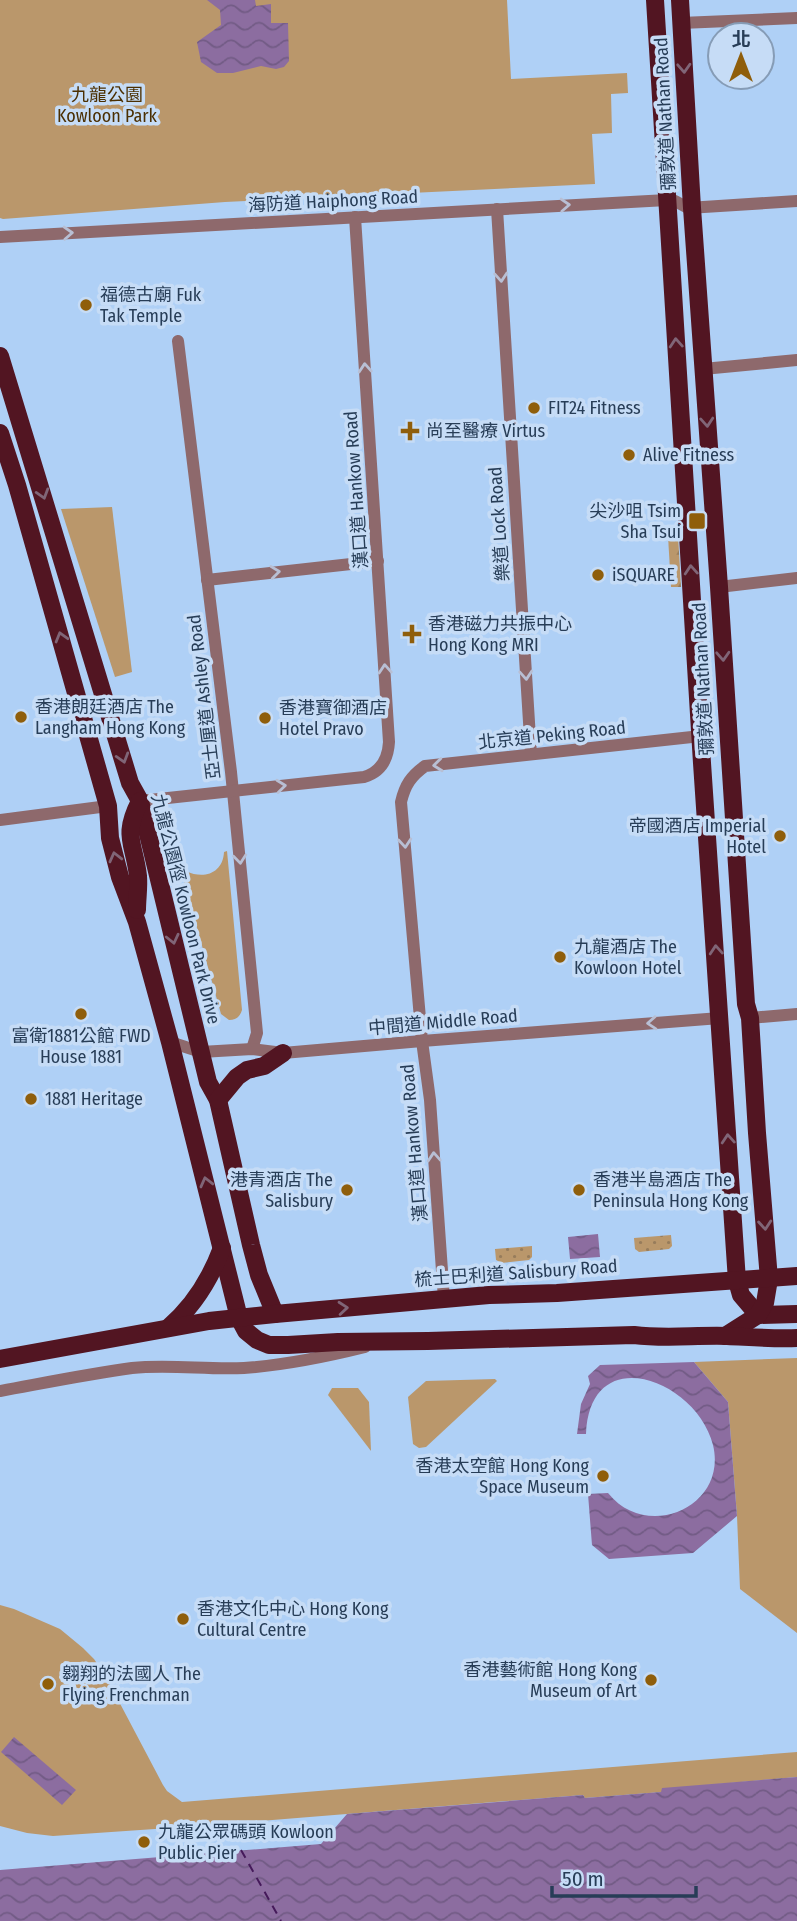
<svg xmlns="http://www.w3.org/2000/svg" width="797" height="1921" viewBox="0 0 797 1921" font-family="'Fira Sans Condensed','Noto Sans TC',sans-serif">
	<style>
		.grass { fill: url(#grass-dots) }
		.forest { fill: url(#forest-firs) }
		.green { fill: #ba976b }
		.water { fill: url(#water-waves) }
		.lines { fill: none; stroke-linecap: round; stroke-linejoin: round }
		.ferry { stroke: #451a5a; stroke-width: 2; stroke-dasharray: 9 7; stroke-linecap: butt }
		.minor { stroke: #8e696c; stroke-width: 12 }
		.major { stroke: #521522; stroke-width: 18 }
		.oneway { stroke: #806577 }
		.oneway2 { stroke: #b8bfd4 }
		.poi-dot { fill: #8f5e0b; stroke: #c6dcf6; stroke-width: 2.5 }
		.labels { text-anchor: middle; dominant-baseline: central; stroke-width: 7; stroke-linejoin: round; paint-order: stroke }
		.park-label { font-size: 18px; fill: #4b2f02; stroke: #c6dcf6 }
		.street-label { font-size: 18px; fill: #273d57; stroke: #c6dcf6 }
		.poi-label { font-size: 18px; fill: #273d57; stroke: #c6dcf6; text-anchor: start }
	</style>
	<defs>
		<pattern id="grass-dots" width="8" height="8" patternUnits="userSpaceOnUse" patternTransform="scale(1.75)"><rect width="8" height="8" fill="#ba976b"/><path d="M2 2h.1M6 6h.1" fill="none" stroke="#977c5b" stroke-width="1.8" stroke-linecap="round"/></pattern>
		<pattern id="forest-firs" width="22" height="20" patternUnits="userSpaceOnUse" patternTransform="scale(1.75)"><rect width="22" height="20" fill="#ba976b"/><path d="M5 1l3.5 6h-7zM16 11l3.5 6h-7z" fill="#977c5b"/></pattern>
		<pattern id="water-waves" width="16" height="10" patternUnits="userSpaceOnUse" patternTransform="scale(1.75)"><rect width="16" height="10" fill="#8c6da0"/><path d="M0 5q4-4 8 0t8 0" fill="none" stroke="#725b85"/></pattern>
	</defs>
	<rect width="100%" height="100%" fill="#afd0f6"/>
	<g class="grass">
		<polygon points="671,1235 672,1246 669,1249 639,1252 635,1249 634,1238"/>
		<polygon points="532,1246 532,1257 529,1260 502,1263 496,1260 495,1249"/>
	</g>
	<polygon class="forest" points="678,535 681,587 671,587 668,536"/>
	<g class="green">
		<polygon points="0,0 507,0 511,79 627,73 628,93 611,94 612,133 592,134 595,184 225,202 3,219 0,218"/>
		<polygon points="112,507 132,672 115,677 61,509"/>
		<path d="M227,851L242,1010C240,1017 236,1020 229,1020L221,1014L182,874L186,871C204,880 223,873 224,852Z"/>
		<polygon points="797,1358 797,1633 740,1589 737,1516 728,1402 694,1362"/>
		<polygon points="495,1379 497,1381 426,1447 419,1448 413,1444 408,1397 426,1381"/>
		<polygon points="332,1388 358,1388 369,1402 371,1451 328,1395"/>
		<polygon points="0,1605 14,1609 60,1629 83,1648 94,1659 106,1677 163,1785 167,1791 182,1802 797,1752 797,1777 662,1789 662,1792 585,1798 583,1795 184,1827 53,1836 27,1833 0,1826"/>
	</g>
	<g class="water">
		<polygon points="207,0 255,0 256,6 271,4 271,23 288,23 289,61 284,67 276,69 261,66 233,73 217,73 201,62 197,42 221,25 220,10"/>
		<polygon points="598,1234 600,1257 570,1259 568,1237"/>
		<path d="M694,1362L728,1402L737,1516L693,1553L609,1559L592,1545L588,1494L608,1493C647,1542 728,1507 713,1445C697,1380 590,1339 586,1434H577L581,1404L590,1384L588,1376L600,1365Z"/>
		<polygon points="14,1737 76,1790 62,1805 1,1752"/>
		<polygon points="797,1777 797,1921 0,1921 0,1870 321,1844 347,1814 583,1795 585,1798 661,1792 662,1788"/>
	</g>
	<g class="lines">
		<polyline class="ferry" points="241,1850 281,1921"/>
		<g class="minor">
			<polyline points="681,23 797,18"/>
			<polyline points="497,209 531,754"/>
			<polyline points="0,237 667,200 675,201 688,208 797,201"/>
			<polyline points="178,341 231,772 257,1033 252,1049"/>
			<polyline points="703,369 797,360"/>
			<polyline points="207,580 378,561"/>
			<polyline points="719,587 797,578"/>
			<path d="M140,801L364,777C381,772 388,759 389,742L355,217"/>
			<polyline points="0,820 108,806"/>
			<polyline points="750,1018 797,1014"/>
			<polyline points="170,1042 201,1052 252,1049 283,1053 422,1041 720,1018"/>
			<path d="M444,1299L430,1100L422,1041L401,802C405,785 411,776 425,766L701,736"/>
			<path d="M0,1391C44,1383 88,1374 132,1368C170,1364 207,1370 244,1368C286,1365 325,1357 365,1347"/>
		</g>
		<g class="major">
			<polyline points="655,0 702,763 737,1281 741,1295 758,1315 797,1314"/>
			<polyline points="680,0 692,208 719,587 746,1004 750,1018 757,1133 769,1279 765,1303 758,1315 725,1336"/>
			<polyline points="0,356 130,783 140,801 208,1082 218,1100 251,1245 259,1275 275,1314"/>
			<path d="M0,433L17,485L108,806L110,838L120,877L137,922L170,1042L239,1318L246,1331L257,1340L269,1345H288L338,1342L428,1341L634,1335C665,1339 695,1335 727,1336C750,1337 773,1339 797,1338"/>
			<path d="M137,910C137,899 139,887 138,876C134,842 122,836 140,801"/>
			<polyline points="218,1100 237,1077 247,1070 264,1066 283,1053"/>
			<path d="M168,1328C194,1306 210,1280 222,1248"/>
			<polyline points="0,1359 209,1321 275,1314 489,1295 557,1293 797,1276"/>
		</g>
	</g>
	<defs><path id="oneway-chevron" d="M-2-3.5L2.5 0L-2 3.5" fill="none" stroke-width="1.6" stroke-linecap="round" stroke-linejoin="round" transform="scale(1.75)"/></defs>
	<g class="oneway">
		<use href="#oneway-chevron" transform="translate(684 68) rotate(87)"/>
		<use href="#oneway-chevron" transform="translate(676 343) rotate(-94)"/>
		<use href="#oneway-chevron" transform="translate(707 422) rotate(86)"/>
		<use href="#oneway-chevron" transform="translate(43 494) rotate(73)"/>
		<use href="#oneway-chevron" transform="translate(691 570) rotate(-94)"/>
		<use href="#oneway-chevron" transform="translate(61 637) rotate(-106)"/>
		<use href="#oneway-chevron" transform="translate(723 656) rotate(87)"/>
		<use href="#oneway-chevron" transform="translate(123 758) rotate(73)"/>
		<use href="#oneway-chevron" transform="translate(115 857) rotate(-104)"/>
		<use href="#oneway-chevron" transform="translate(173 939) rotate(77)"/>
		<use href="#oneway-chevron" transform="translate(716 950) rotate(-94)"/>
		<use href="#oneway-chevron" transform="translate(728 1139) rotate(-94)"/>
		<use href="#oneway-chevron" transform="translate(206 1182) rotate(-104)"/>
		<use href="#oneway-chevron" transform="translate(765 1225) rotate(85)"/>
		<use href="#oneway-chevron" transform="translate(343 1308) rotate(-5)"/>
	</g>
	<g class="oneway2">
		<use href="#oneway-chevron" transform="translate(565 205) rotate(-3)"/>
		<use href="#oneway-chevron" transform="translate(68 233) rotate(-3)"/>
		<use href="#oneway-chevron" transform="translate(501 277) rotate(86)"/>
		<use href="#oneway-chevron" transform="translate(365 368) rotate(-94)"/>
		<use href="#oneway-chevron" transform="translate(275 572) rotate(-7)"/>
		<use href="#oneway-chevron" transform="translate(385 669) rotate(-94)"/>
		<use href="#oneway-chevron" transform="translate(526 675) rotate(86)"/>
		<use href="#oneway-chevron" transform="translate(438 765) rotate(174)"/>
		<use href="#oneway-chevron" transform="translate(281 786) rotate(-6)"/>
		<use href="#oneway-chevron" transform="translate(405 843) rotate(85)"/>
		<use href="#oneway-chevron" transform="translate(240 859) rotate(84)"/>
		<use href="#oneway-chevron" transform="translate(652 1023) rotate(176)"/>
		<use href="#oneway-chevron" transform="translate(434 1157) rotate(-94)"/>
	</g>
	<g class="poi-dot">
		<circle cx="86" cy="305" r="7"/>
		<circle cx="534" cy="408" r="7"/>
		<path d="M406.5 420.5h7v7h7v7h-7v7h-7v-7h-7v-7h7z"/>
		<circle cx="629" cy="455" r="7"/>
		<rect x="688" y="512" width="18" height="18" rx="3.5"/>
		<circle cx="598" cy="575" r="7"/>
		<path d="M408.5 623.5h7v7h7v7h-7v7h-7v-7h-7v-7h7z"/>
		<circle cx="21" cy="717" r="7"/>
		<circle cx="265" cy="718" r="7"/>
		<circle cx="780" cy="836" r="7"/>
		<circle cx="560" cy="957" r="7"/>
		<circle cx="81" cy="1014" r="7"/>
		<circle cx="31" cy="1099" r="7"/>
		<circle cx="347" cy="1190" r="7"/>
		<circle cx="579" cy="1190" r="7"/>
		<circle cx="603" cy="1476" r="7"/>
		<circle cx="183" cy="1619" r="7"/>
		<circle cx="651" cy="1680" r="7"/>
		<circle cx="48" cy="1684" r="7"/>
		<circle cx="144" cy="1842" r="7"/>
	</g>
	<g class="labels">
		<g class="park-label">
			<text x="107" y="95">九龍公園<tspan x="107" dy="21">Kowloon Park</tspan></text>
		</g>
		<g class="street-label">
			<text transform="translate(665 114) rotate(-93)">彌敦道 Nathan Road</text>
			<text transform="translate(333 201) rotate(-3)">海防道 Haiphong Road</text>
			<text transform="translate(356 490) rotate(-94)">漢口道 Hankow Road</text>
			<text transform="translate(499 524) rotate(-94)">樂道 Lock Road</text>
			<text transform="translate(703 679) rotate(-93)">彌敦道 Nathan Road</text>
			<text transform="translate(204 697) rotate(-97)">亞士厘道 Ashley Road</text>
			<text transform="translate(552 735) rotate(-6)">北京道 Peking Road</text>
			<text transform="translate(186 909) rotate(76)">九龍公園徑 Kowloon Park Drive</text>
			<text transform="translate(443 1022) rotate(-5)">中間道 Middle Road</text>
			<text transform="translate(414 1143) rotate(-95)">漢口道 Hankow Road</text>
			<text transform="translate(516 1273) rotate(-4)">梳士巴利道 Salisbury Road</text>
		</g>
		<g class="poi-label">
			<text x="100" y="295">福德古廟 Fuk<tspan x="100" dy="21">Tak Temple</tspan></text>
			<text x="548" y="408">FIT24 Fitness</text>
			<text x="426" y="431">尚至醫療 Virtus</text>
			<text x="643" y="455">Alive Fitness</text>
			<text x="681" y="511" text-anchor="end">尖沙咀 Tsim<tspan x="681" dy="21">Sha Tsui</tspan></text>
			<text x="612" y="575">iSQUARE</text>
			<text x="428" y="624">香港磁力共振中心<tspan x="428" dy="21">Hong Kong MRI</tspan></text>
			<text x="35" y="707">香港朗廷酒店 The<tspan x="35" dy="21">Langham Hong Kong</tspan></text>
			<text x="279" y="708">香港寶御酒店<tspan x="279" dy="21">Hotel Pravo</tspan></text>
			<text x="766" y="826" text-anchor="end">帝國酒店 Imperial<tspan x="766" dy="21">Hotel</tspan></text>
			<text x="574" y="947">九龍酒店 The<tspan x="574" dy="21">Kowloon Hotel</tspan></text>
			<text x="81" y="1036" text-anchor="middle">富衛1881公館 FWD<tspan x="81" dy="21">House 1881</tspan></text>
			<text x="45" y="1099">1881 Heritage</text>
			<text x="333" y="1180" text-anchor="end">港青酒店 The<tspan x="333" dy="21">Salisbury</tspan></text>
			<text x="593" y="1180">香港半島酒店 The<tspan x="593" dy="21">Peninsula Hong Kong</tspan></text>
			<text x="589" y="1466" text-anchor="end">香港太空館 Hong Kong<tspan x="589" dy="21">Space Museum</tspan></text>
			<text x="197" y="1609">香港文化中心 Hong Kong<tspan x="197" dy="21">Cultural Centre</tspan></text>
			<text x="637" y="1670" text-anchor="end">香港藝術館 Hong Kong<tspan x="637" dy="21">Museum of Art</tspan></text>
			<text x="62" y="1674">翱翔的法國人 The<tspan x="62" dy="21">Flying Frenchman</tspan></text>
			<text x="158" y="1832">九龍公眾碼頭 Kowloon<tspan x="158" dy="21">Public Pier</tspan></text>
		</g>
	</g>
	<g transform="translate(741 56)"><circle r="33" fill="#c6dcf6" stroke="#869cb6" stroke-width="2"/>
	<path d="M0-5L12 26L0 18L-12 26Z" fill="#8f5e0b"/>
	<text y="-10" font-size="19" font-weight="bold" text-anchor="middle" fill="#273d57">北</text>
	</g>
	<path d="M552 1886v10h144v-10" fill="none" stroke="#273d57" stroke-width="3.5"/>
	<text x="562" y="1886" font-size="21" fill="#273d57" stroke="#c6dcf6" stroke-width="5" paint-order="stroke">50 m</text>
</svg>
